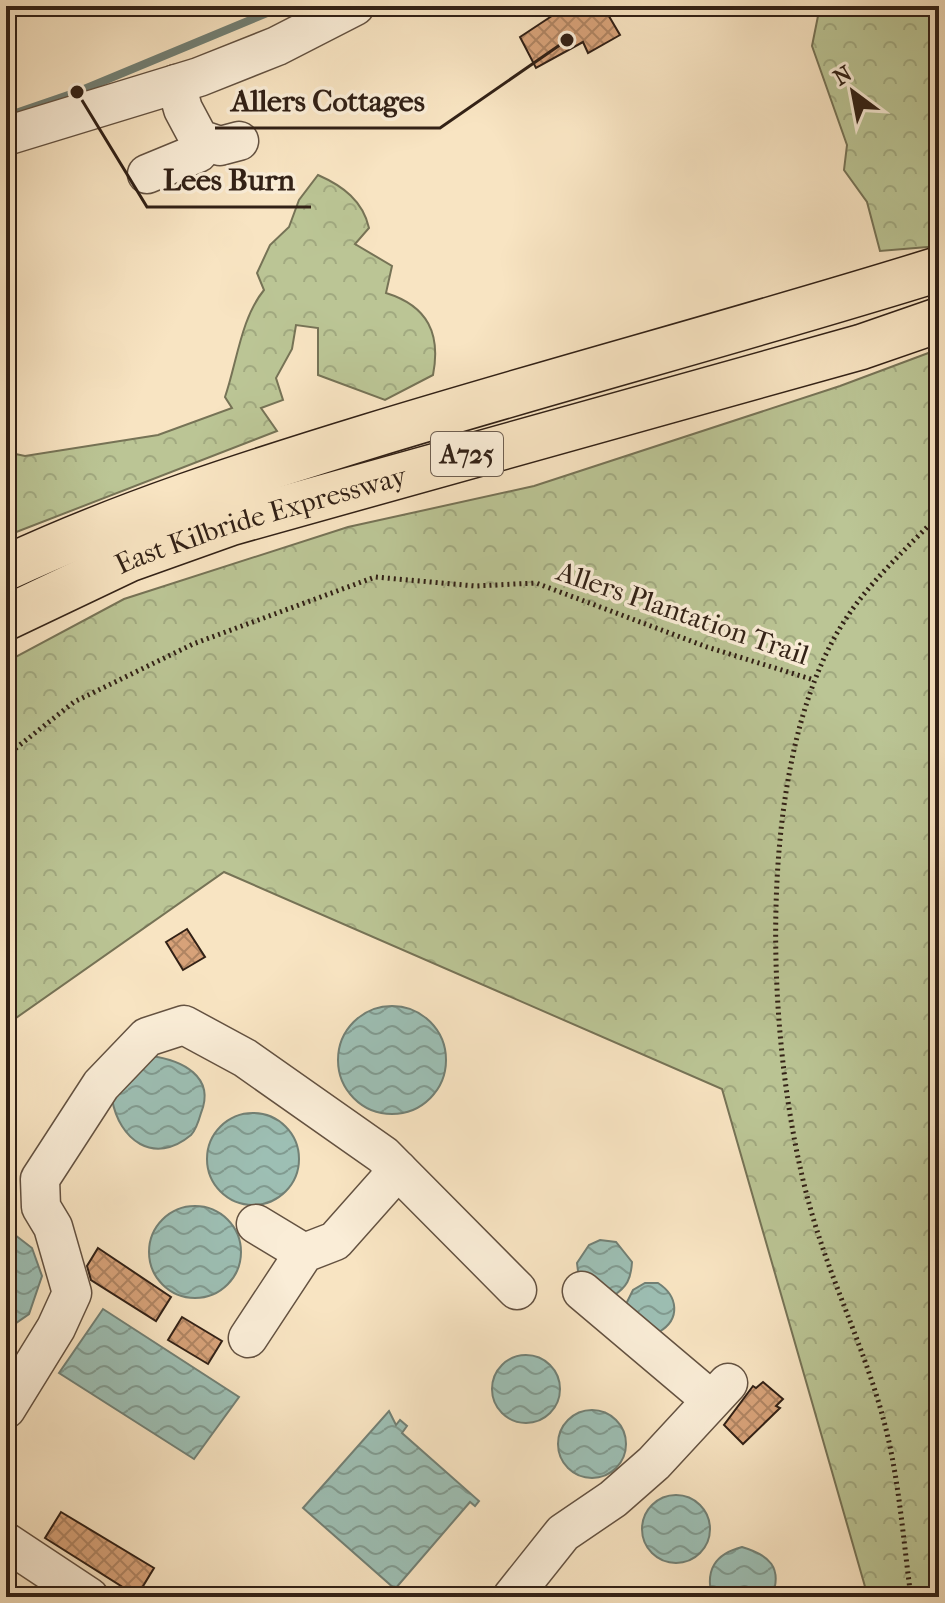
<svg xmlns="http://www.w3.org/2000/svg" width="945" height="1603" viewBox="0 0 945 1603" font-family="'IM FELL French Canon',serif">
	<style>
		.forest { fill: url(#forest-crowns); stroke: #767356; stroke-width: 2 }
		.water { fill: url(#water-waves); stroke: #728075; stroke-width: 2 }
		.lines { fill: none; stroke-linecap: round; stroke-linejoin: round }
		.stream { stroke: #728075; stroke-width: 8 }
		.building { fill: url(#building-cross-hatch); stroke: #322116; stroke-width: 2 }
		.minor-casing { stroke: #645241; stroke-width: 41 }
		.highway-casing { stroke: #322116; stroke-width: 47 }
		.path { stroke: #322116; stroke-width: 5; stroke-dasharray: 2 4; stroke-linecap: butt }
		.minor { stroke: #faedd7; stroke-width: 38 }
		.highway { stroke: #f8e4c2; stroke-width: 44 }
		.labels { text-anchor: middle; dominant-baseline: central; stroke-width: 7; stroke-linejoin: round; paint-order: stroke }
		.shield { fill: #faedd7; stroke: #6e5e50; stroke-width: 2 }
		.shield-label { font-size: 26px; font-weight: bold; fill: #322116 }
		.street-label { font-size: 28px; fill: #322116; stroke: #faedd7 }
		.leader { fill: none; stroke: #322116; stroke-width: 3 }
		.callout-dot { fill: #322116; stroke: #faedd7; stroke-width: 3 }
		.callout-label { font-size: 30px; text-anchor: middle; font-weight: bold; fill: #322116; stroke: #faedd7; stroke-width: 7; stroke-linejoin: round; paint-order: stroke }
	</style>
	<defs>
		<pattern id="forest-crowns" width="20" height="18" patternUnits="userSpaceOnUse" patternTransform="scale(2)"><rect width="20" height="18" fill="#bbc595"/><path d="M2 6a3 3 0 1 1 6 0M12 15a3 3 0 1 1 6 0" fill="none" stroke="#a1a980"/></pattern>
		<pattern id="water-waves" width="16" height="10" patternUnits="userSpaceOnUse" patternTransform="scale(2)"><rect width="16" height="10" fill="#9dbfb4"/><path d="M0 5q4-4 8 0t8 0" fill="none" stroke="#819b91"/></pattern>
		<pattern id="building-cross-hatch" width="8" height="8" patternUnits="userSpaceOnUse" patternTransform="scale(2)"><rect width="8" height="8" fill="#d7a279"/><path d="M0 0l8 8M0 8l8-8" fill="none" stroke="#af8462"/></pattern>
	</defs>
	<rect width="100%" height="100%" fill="#f8e4c2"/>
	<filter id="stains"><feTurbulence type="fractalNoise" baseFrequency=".0025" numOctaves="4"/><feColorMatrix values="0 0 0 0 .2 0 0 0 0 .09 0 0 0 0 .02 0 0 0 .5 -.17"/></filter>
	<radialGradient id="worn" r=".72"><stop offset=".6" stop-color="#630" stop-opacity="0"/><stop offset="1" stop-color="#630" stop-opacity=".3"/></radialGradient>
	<g class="forest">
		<polygon points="820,6 939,6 939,246 880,251 867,202 844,170 847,145 812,46"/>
		<path d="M318,175C343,186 363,201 369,228L355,244L392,266L386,293C428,306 441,334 433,375L385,400L318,375V328L296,325L292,349L276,378L283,400L261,408L277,431L6,536V452L25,456L158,435L232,408L225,397C237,362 241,318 264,290L257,273L270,245L289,227L299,200Z"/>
		<polygon points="939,349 939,1597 868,1597 722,1089 224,872 6,1025 6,662 124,599 348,527 534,486 840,386"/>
	</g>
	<g class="water">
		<circle cx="392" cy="1060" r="54"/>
		<path d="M151,1056C181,1060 216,1076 201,1113C199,1120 196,1130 191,1135C154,1166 119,1140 112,1099Z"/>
		<circle cx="253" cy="1159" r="46"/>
		<circle cx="195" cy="1252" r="46"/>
		<polygon points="6,1228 32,1248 42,1276 29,1314 6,1330"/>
		<path d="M600,1240L616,1242L632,1262C631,1279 627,1287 613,1296L579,1279L577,1263L589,1245Z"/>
		<path d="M645,1283H658C678,1296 681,1319 659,1332L626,1304L633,1290Z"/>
		<polygon points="103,1309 239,1397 194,1459 59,1373"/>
		<circle cx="526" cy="1389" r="34"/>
		<circle cx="592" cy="1444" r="34"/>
		<polygon points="389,1411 396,1425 400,1420 407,1426 402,1433 479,1501 475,1506 470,1502 395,1589 303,1508"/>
		<circle cx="676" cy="1529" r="34"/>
		<path d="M742,1547C769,1555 783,1567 772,1597H712C705,1570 715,1554 742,1547Z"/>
	</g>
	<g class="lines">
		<polyline class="stream" points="7,116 77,92 284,6"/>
	</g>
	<g class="building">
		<polygon points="567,6 603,6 620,35 588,53 583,42 536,68 520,37"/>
		<polygon points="187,929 205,957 183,970 166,942"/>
		<polygon points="98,1248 171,1297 156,1321 91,1280 87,1266"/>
		<polygon points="182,1317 222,1341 208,1364 168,1340"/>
		<polygon points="763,1382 783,1399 776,1406 780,1408 743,1444 724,1425 753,1386 756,1388"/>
		<polygon points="61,1512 154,1568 137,1596 45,1538"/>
	</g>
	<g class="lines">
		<defs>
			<g id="minor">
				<polyline points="176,84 183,109 199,139 220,146 239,141"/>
				<polyline points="6,136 199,77 277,46 355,6"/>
				<polyline points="147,174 198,153 199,139"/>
				<polyline points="256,1224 304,1253"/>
				<polyline points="582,1291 711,1400"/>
				<polyline points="248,1338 304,1253 335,1241 398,1170"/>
				<polyline points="6,1409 56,1328 72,1293 53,1227 41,1207 40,1179 101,1085 147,1037 184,1025 245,1058 383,1155 517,1290"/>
				<polyline points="6,1542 89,1597"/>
				<polyline points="512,1597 563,1533 613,1499 654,1463 728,1383"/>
			</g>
			<g id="highway">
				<path d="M6,568C124,513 246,474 370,436C559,378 750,328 939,269"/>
				<path id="s1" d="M6,618L130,559L231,523L861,347L939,320"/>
			</g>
		</defs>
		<use href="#minor" class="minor-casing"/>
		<use href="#highway" class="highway-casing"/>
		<g class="path">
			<polyline points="6,756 74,702 193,644 375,577 475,586 536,583 707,647 814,680"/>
			<path d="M911,1597C904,1546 900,1492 889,1442C871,1360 832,1287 810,1207C766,1050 753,772 840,628C865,586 905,550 939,515"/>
		</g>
		<use href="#minor" class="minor"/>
		<use href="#highway" class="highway"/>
	</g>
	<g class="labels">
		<rect class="shield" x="431" y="432" width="72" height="44" rx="6"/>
		<g class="shield-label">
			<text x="467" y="454">A725</text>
		</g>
		<g class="street-label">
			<text stroke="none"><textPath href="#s1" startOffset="274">East Kilbride Expressway</textPath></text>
			<text transform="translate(683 613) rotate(19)">Allers Plantation Trail</text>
		</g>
	</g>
	<path class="leader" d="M567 40L440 128H215M77 92L147 207H311"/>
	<g class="callout-dot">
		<circle cx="567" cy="40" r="8"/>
		<circle cx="77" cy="92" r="8"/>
	</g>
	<g class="callout-label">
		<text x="328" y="111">Allers Cottages</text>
		<text x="229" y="190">Lees Burn</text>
	</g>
	<rect width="945" height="1603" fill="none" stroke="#f8e4c2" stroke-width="32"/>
	<rect x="8" y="8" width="929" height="1587" fill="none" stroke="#322116" stroke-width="4"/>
	<rect x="16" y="16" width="913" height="1571" fill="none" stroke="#322116" stroke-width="2"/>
	<g transform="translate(853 92) rotate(328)" stroke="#faedd7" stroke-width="6" paint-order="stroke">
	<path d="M0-6L14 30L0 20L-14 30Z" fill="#322116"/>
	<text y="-12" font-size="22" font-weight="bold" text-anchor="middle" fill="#322116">N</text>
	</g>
	<rect width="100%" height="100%" filter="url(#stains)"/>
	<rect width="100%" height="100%" fill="url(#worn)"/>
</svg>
